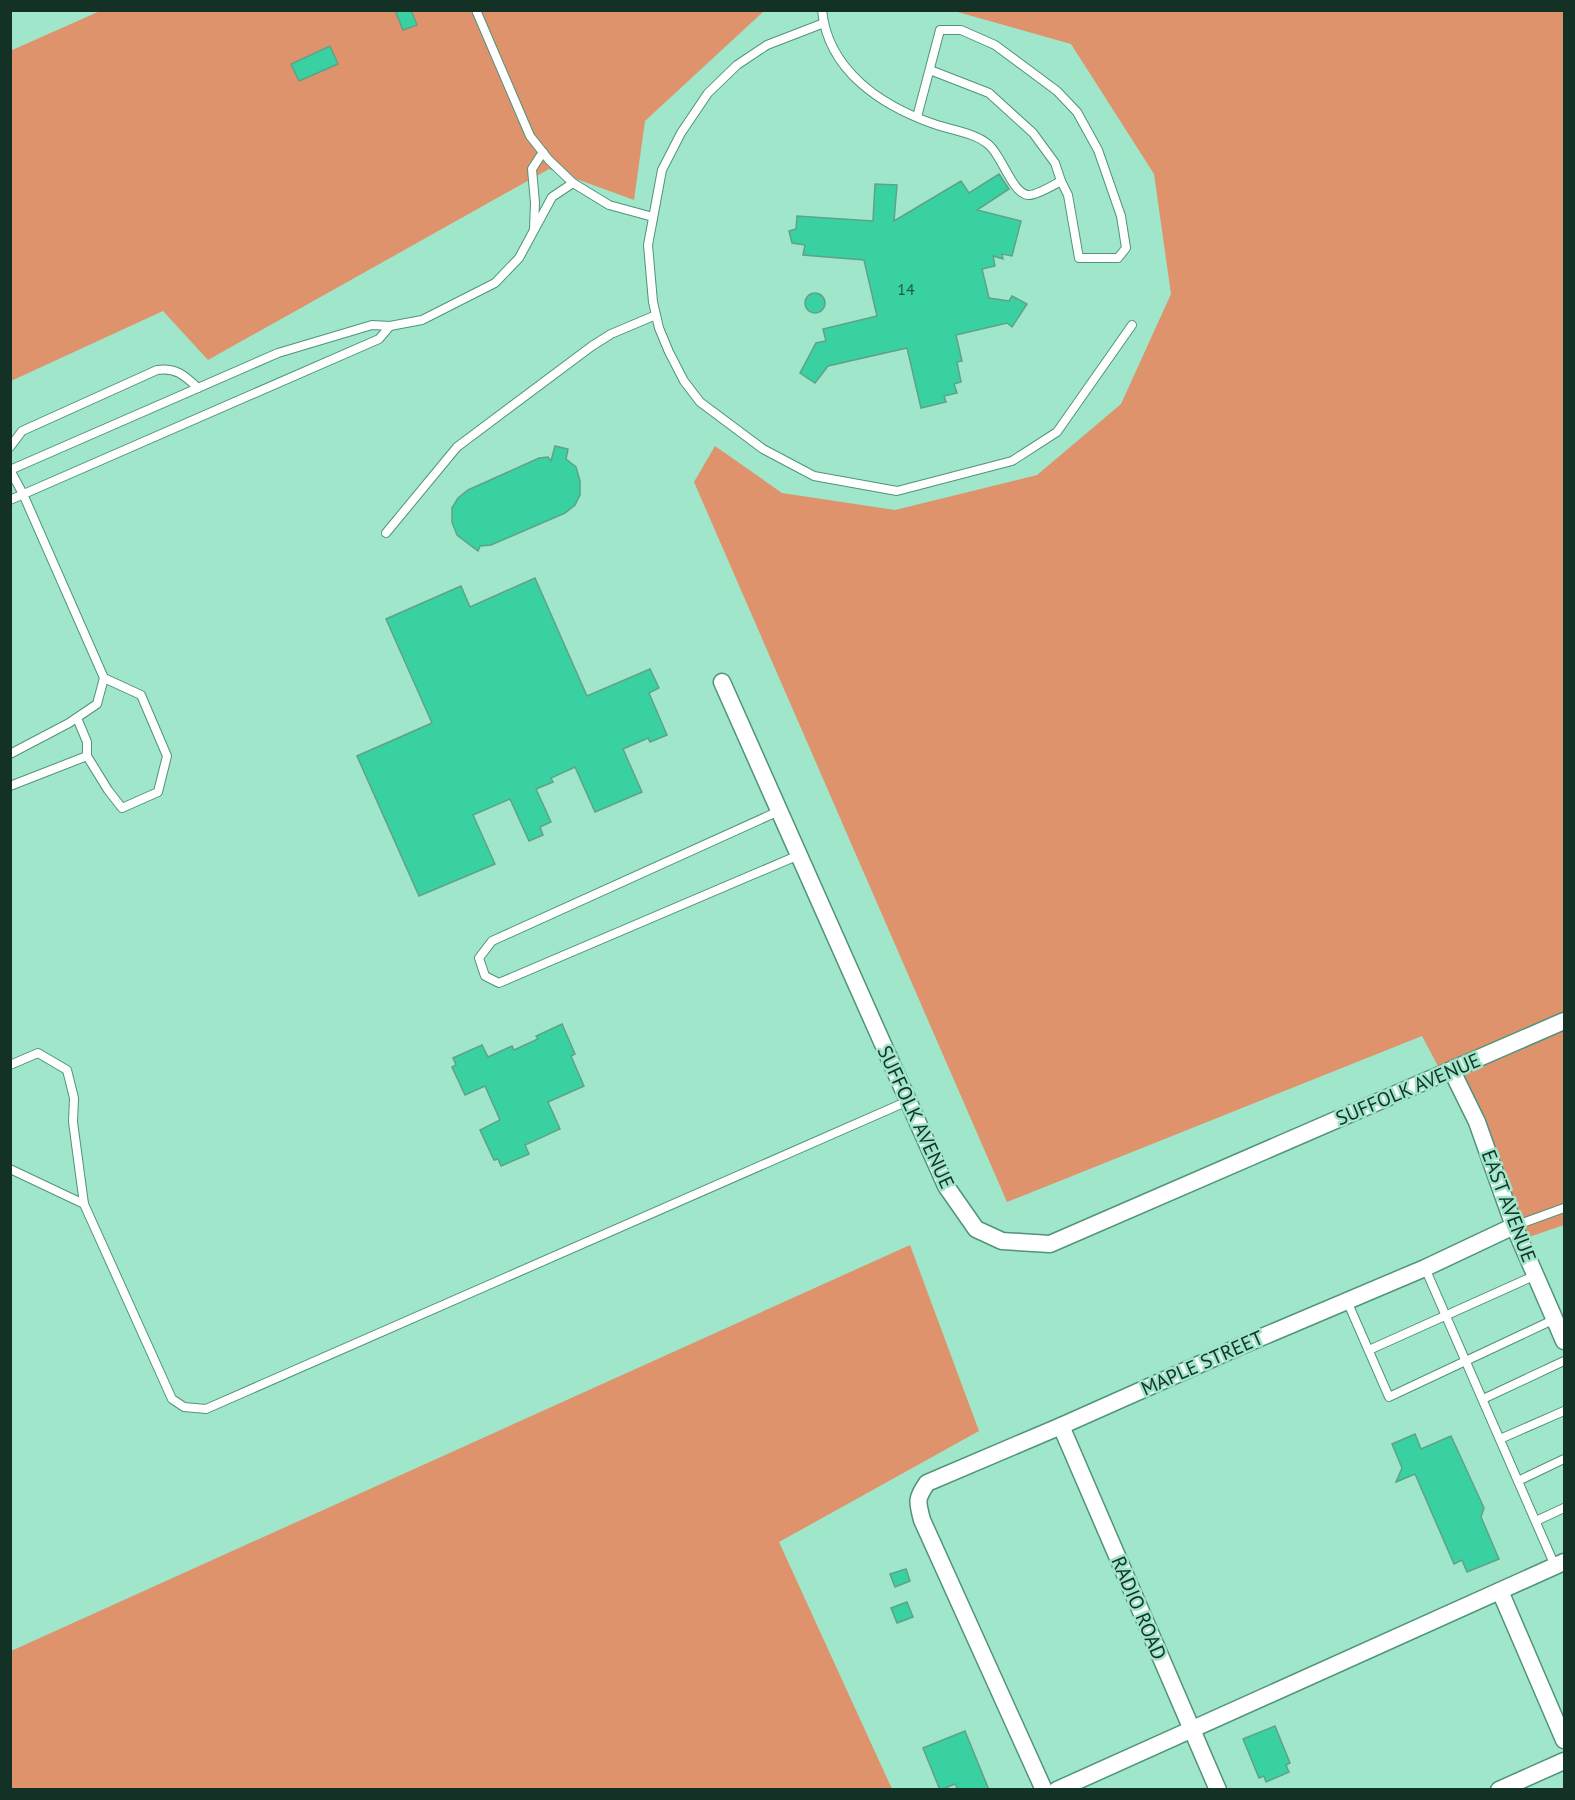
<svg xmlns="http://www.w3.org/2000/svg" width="1575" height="1800" viewBox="0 0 1575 1800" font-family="'PT Sans',sans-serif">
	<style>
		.green { fill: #df936d }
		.building { fill: #39d1a2; stroke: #5ea288; stroke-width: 1.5 }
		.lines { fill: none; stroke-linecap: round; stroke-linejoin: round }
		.lane-casing { stroke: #50947a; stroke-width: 10 }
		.street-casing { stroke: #50947a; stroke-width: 19 }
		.lane { stroke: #fff; stroke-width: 8 }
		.street { stroke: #fff; stroke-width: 16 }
		.labels { text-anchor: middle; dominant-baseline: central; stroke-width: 5; stroke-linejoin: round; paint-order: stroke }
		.number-label { font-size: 16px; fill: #1d5945 }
		.street-label { font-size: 20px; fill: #143126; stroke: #a0e6ca }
	</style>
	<rect width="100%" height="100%" fill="#a0e6ca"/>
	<g class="green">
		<polygon points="100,11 764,11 645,121 634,200 549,169 208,360 163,311 11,381 10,51"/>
		<polygon points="954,11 1564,11 1564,1225 1529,1237 1422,1036 1007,1202 694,482 715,446 782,493 895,510 1037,475 1121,404 1171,294 1154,174 1071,44"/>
		<polygon points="910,1245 979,1431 779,1542 892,1789 11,1789 11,1651"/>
	</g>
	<g class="building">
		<polygon points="395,10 411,10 417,25 403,30"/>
		<polygon points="330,46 338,64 299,81 291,64"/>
		<polygon points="999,174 1009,189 977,210 1021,221 1012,256 1002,254 1003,259 993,256 995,266 982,269 989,298 1009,301 1012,296 1027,304 1012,327 1007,323 956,335 962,361 957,362 961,382 954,384 957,393 944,396 946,402 921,408 907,348 828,366 815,383 800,373 816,343 826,341 823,329 877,316 864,260 803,255 805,245 792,243 789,231 796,229 797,216 873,221 875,184 897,185 894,221 961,181 969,193"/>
		<circle cx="815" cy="303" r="10"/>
		<polygon points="555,446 568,449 566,459 576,467 580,481 580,495 575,505 565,513 491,545 480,546 478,551 457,535 452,522 452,508 458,498 468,490 539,458 548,457 551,461"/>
		<polygon points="535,578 587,696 650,669 659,688 649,693 667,735 650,742 648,738 623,749 642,792 595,812 575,767 551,778 553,782 536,789 551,822 540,827 543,835 529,841 510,799 473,815 495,864 419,896 357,756 432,723 386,619 461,586 470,607"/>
		<polygon points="562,1024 575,1054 571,1056 584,1086 548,1102 560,1129 525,1145 529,1154 501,1166 498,1159 494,1160 480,1130 500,1120 485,1086 465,1095 452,1067 456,1065 453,1058 482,1045 488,1057 512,1046 514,1050 538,1039 536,1036"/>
		<polygon points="1415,1434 1421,1449 1451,1436 1484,1508 1481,1517 1499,1559 1467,1572 1462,1560 1454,1564 1415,1474 1396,1482 1402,1468 1392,1444"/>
		<polygon points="906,1569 910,1581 895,1587 890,1574"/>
		<polygon points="907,1602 913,1617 897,1623 891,1608"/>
		<polygon points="1275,1726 1290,1763 1286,1765 1289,1772 1266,1782 1264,1776 1259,1778 1243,1739"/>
		<polygon points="965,1731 989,1790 958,1790 955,1784 940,1790 923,1748"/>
	</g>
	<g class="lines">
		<defs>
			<g id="lane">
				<polyline points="476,10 530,136 549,160 573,183 609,205 653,217"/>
				<path d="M822,10C828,71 882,106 934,124C951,130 976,133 989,145C1002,156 1012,193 1028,195C1035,196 1054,185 1061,181L1068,195L1079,258H1118L1126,248L1121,216L1098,150L1077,112L1057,91L995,45L961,30H940L917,117"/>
				<polyline points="824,23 767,45 737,65 708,93 681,133 662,170 648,245 653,302 659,328 669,352 684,381 700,402 763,449 814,476 897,491 1012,461 1057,432 1132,325"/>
				<polyline points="930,70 989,93 1033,133 1055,163 1061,181"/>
				<polyline points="534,229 535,203 532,169 543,152"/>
				<path d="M10,447L22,431L157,370C176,367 185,376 198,388"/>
				<polyline points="10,500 379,339 390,326"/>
				<polyline points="386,533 457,447 592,346 611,334 656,315"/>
				<polyline points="10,754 69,723 97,704 104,678 23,494 10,470 278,353 372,325 390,326 422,320 495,283 519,258 552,197 573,183"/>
				<polyline points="87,756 108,790 122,808 158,792 167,756 141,695 104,678"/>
				<polyline points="10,786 87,756 87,742 77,718"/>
				<polyline points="779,811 492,941 479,958 485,976 499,983 799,855"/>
				<polyline points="10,1065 38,1053 67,1070 74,1098 73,1122 84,1204"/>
				<polyline points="10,1169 84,1204 172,1399 184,1407 206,1409 908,1101"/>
				<polyline points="1514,1226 1564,1208"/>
				<polyline points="1425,1268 1555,1566"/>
				<polyline points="1347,1301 1389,1397 1555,1319"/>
				<polyline points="1369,1350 1536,1275"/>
				<polyline points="1483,1399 1564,1361"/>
				<polyline points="1500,1439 1564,1411"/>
				<polyline points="1518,1481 1564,1459"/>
				<polyline points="1536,1521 1564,1508"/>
			</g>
			<g id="street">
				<polyline points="722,682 946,1186 976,1229 1002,1241 1050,1244 1564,1021"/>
				<polyline points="1452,1071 1477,1122 1514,1226 1564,1341"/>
				<polyline points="1061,1426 1218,1790"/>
				<polyline points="1500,1591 1564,1740"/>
				<path d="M1044,1790L922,1520C917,1501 916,1499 927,1483L1061,1426L1243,1345L1425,1268L1514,1226"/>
				<polyline points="1057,1790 1564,1562"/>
				<polyline points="1499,1790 1564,1761"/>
			</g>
		</defs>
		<use href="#lane" class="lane-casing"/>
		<use href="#street" class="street-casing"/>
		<use href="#lane" class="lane"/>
		<use href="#street" class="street"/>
	</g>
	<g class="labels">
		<g class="number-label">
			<text x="906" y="289">14</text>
		</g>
		<g class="street-label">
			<text transform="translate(1408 1089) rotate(-23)">SUFFOLK AVENUE</text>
			<text transform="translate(916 1117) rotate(65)">SUFFOLK AVENUE</text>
			<text transform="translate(1509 1206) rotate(69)">EAST AVENUE</text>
			<text transform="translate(1202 1363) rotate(-24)">MAPLE STREET</text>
			<text transform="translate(1139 1608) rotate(67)">RADIO ROAD</text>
		</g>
	</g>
	<rect width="1575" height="1800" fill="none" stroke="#143126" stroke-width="24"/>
</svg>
